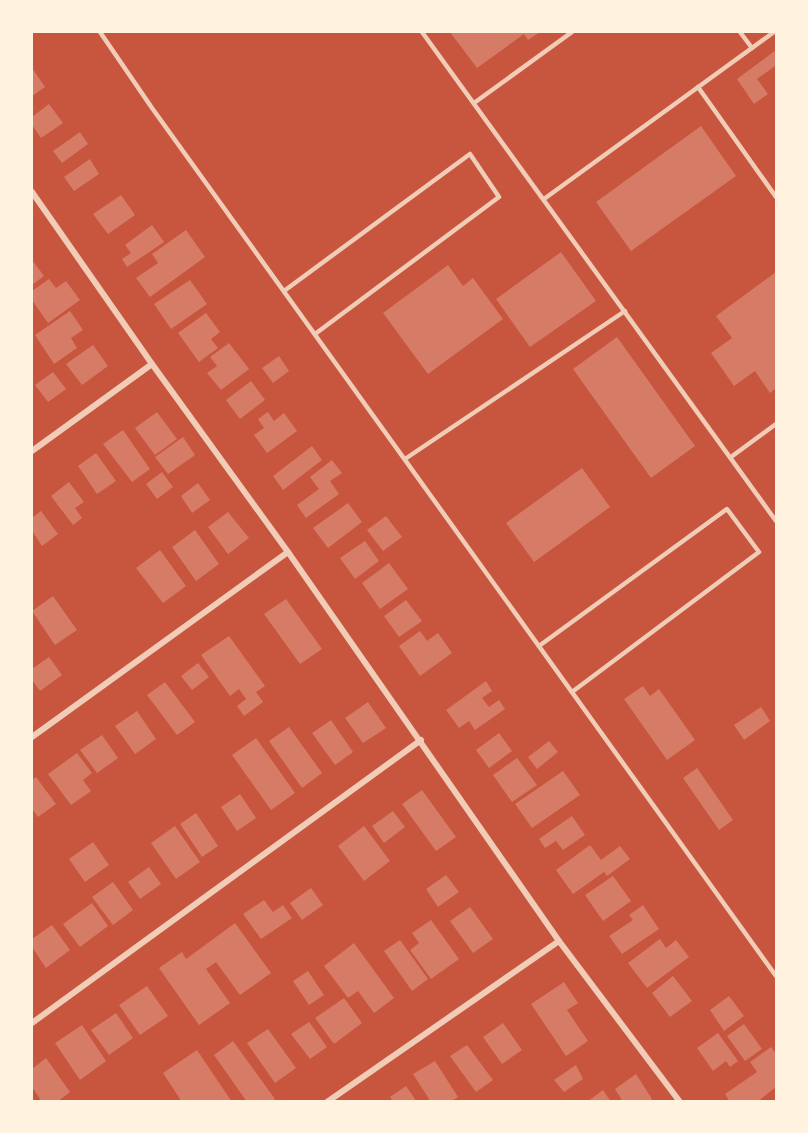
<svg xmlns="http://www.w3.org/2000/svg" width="808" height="1133" viewBox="0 0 808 1133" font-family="Karla,sans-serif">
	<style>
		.building { fill: #d67c66 }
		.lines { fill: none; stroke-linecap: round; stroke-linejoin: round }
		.service { stroke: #f1ccb7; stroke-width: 4.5 }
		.minor { stroke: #f1ccb7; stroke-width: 6 }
	</style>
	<rect width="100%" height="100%" fill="#c8553d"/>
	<g class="building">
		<polygon points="450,32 540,32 528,40 524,34 477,68"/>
		<polygon points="776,50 776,69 775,66 757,79 768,94 754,104 737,79"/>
		<polygon points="32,68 45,87 32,96"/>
		<polygon points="49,104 63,123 41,138 32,125 32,117"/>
		<polygon points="701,126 736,176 631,251 596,202"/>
		<polygon points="80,132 88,144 62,163 53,151"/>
		<polygon points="90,159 99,174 74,191 64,177"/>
		<polygon points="121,195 135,215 108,234 93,214"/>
		<polygon points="152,225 164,242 127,267 122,259 131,253 125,245"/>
		<polygon points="186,230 205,257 150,297 136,278 158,263 152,254"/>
		<polygon points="561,252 596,301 530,347 496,299"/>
		<polygon points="32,260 44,276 32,285"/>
		<polygon points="448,265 463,286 473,278 503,319 428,374 383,313"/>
		<polygon points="776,272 776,388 770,393 755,371 734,386 711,353 732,338 716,316"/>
		<polygon points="49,279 56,288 66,281 80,300 48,323 32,300 32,291"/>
		<polygon points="190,280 207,304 171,329 154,304"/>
		<polygon points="70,311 83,330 71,338 77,348 54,364 35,335"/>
		<polygon points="206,313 220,332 211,339 218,348 199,362 178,333"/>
		<polygon points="617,337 695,446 651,478 573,369"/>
		<polygon points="229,343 249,369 221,390 207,373 217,366 210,357"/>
		<polygon points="93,345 108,366 82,385 66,364"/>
		<polygon points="279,356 289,371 273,383 262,368"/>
		<polygon points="53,372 66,389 48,402 35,385"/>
		<polygon points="251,381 265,400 240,419 226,400"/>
		<polygon points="157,412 177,439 155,455 135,428"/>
		<polygon points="268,412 274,421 284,413 297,431 267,453 254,435 264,428 258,419"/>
		<polygon points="123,430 150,469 132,482 103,444"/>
		<polygon points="183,437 195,455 168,474 155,457"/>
		<polygon points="312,446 322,460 283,490 273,476"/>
		<polygon points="96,453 116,481 97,494 78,466"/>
		<polygon points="332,460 342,473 330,481 339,494 306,518 297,505 319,489 310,477"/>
		<polygon points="582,468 610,507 534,562 506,523"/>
		<polygon points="162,472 173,487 157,499 146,484"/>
		<polygon points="69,482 84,502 75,508 82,518 73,525 51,496"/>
		<polygon points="198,483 210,500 192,513 181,496"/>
		<polygon points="348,503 362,522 328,548 313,528"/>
		<polygon points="41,511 58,534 42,546 32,531 32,518"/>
		<polygon points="228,512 249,538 228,554 208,527"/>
		<polygon points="386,516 402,537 383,551 367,530"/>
		<polygon points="195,530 219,564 196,581 172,547"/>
		<polygon points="365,541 379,561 355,579 340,558"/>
		<polygon points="160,550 186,586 163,603 136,568"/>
		<polygon points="389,563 408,589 380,609 362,583"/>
		<polygon points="53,596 77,630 55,645 32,611"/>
		<polygon points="286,599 322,649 300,664 264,614"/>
		<polygon points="406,600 422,621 399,637 384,616"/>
		<polygon points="420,631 427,641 438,633 452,653 420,676 399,646"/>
		<polygon points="229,636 265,686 256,692 263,702 244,716 237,706 246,699 239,689 230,696 201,655"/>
		<polygon points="49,657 62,675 40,691 32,680 32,669"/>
		<polygon points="198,663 209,677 192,690 181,676"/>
		<polygon points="486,681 492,691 482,698 489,707 499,700 505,709 475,730 469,721 459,728 446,710"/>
		<polygon points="165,682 195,722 177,735 147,695"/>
		<polygon points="643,686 650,696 659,689 695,740 667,760 624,699"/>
		<polygon points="368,702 386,728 363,743 345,718"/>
		<polygon points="761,707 770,721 744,740 734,725"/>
		<polygon points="137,711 156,739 135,754 115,726"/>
		<polygon points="331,720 353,752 335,765 312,733"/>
		<polygon points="289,727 322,773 302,788 269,741"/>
		<polygon points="499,733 512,751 489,768 476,750"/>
		<polygon points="102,735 118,758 97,773 80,750"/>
		<polygon points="256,738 295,793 271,810 232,755"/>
		<polygon points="549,741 558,752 537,769 528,757"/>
		<polygon points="77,753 92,773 83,780 91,791 71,805 48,774"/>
		<polygon points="517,758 537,785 512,802 493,775"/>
		<polygon points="697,768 733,820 719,830 683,778"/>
		<polygon points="563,771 580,795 532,828 515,804"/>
		<polygon points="36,777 56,804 38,817 32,809 32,780"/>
		<polygon points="422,790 456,837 436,851 402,804"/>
		<polygon points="240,794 256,818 237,831 221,807"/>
		<polygon points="393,811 405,827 384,843 372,826"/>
		<polygon points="196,813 218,846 202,857 180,824"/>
		<polygon points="572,816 585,835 563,850 556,841 545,848 539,839"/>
		<polygon points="175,826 200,862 176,879 151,843"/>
		<polygon points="364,826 390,861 364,881 338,846"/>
		<polygon points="93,842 109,865 85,882 69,859"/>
		<polygon points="590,845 601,860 620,846 630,859 607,876 604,872 573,894 556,870"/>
		<polygon points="149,867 161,884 140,899 128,882"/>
		<polygon points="446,875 459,892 438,907 426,889"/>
		<polygon points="613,876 631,901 603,921 585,895"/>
		<polygon points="113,882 133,910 113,925 92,897"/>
		<polygon points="311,888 323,905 302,920 290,903"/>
		<polygon points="264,900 273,912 283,905 292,918 261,939 243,914"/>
		<polygon points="92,903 108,926 80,947 63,924"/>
		<polygon points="643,905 659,929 622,954 609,936 633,920 629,915"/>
		<polygon points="470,907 493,939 473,953 450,921"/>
		<polygon points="431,920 459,959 431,979 410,950 419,943 412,933"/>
		<polygon points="235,923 271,973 240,995 216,962 206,969 230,1003 199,1025 159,968 182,952 186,959"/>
		<polygon points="52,925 70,950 46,968 32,947 32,939"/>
		<polygon points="660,939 666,948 676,940 689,957 647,988 628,963"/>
		<polygon points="400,940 428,979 412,991 384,951"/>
		<polygon points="354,943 394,998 374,1013 358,991 348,998 324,966"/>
		<polygon points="308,971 324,995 309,1005 293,981"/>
		<polygon points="673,976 692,1001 670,1017 652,993"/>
		<polygon points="564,982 578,1003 567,1010 588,1041 566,1056 531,1004"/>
		<polygon points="147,986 168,1016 140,1035 119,1005"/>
		<polygon points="729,996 744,1016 724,1031 710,1010"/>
		<polygon points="344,998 362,1023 334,1044 315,1018"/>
		<polygon points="116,1013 133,1038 109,1055 91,1030"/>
		<polygon points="309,1022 327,1047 310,1059 291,1034"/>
		<polygon points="503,1023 522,1050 502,1064 483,1037"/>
		<polygon points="744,1024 762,1049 745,1061 727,1036"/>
		<polygon points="82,1025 106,1061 80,1080 55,1043"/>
		<polygon points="268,1029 296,1068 275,1083 247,1043"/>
		<polygon points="718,1033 738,1061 730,1067 726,1061 713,1071 697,1048"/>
		<polygon points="233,1041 275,1099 271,1102 247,1102 214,1055"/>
		<polygon points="467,1045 493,1080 476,1092 450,1056"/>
		<polygon points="771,1047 776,1054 776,1087 757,1102 730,1102 725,1094 757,1072 750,1062"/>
		<polygon points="197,1050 232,1102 182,1102 163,1073"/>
		<polygon points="46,1058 70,1092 57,1102 42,1102 32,1087 32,1069"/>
		<polygon points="435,1061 458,1097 450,1102 431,1102 413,1074"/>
		<polygon points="576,1065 583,1079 564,1092 554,1080"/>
		<polygon points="636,1074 652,1099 648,1102 623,1102 615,1089"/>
		<polygon points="406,1086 417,1102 393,1102 390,1097"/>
		<polygon points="603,1090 611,1102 587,1102"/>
	</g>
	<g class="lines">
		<g class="service">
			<polyline points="100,32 152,108 776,976"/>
			<polyline points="422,32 776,521"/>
			<polyline points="740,32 752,48"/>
			<polyline points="698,87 776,197"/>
			<polyline points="474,103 572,32"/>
			<polyline points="544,199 774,32"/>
			<polyline points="284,291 470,154 499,197 315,334"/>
			<polyline points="731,457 776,424"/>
			<polyline points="405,459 625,311"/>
			<polyline points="539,646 727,509 759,552 572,692"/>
		</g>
		<g class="minor">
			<polyline points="32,192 152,364 288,552 559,941 680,1102"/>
			<polyline points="32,451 152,364"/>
			<polyline points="32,737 288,552"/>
			<polyline points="32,1023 421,740"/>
			<polyline points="327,1102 559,941"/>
		</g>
	</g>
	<rect width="808" height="1133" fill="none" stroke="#fff3e0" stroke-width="66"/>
</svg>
